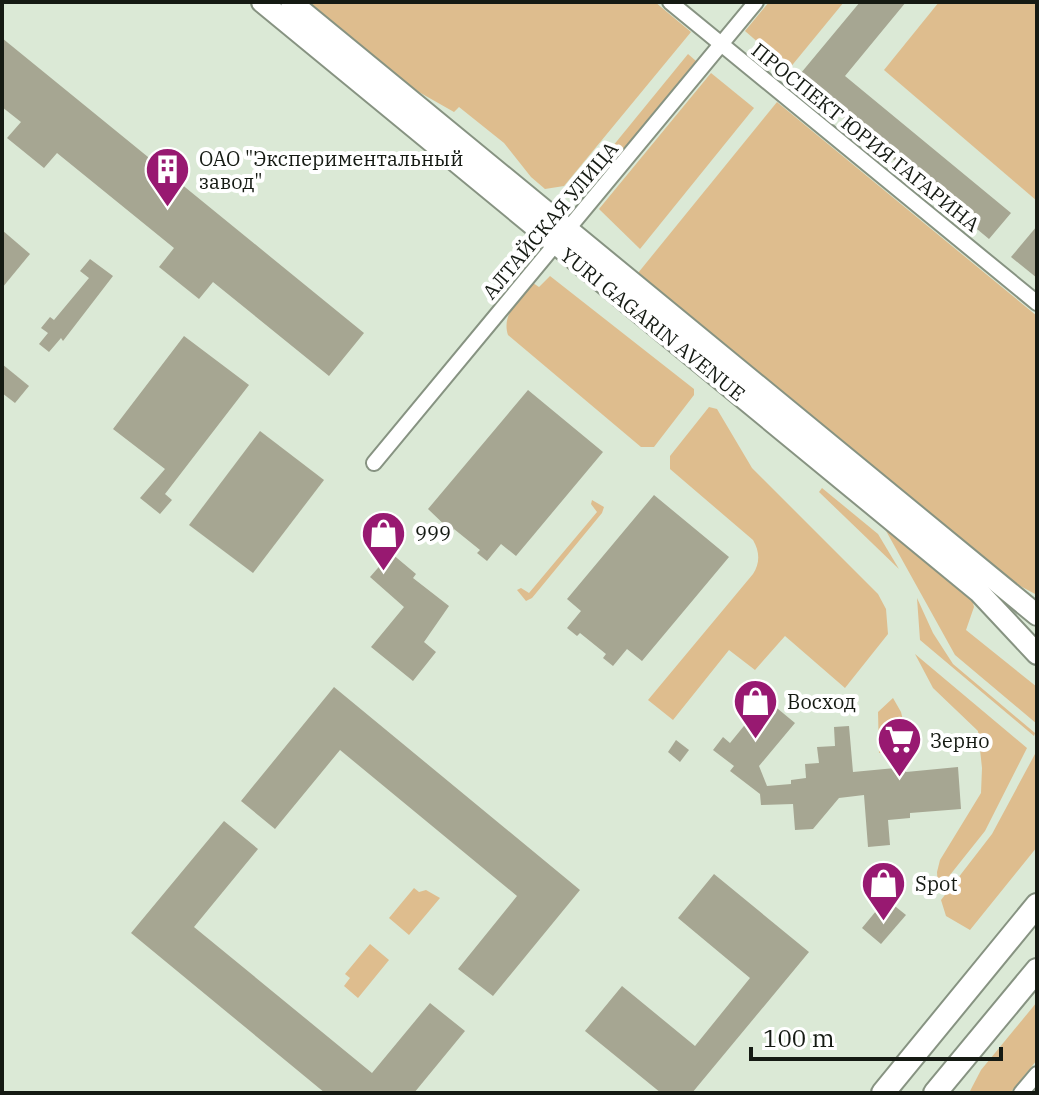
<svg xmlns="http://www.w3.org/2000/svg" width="1039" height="1095" viewBox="0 0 1039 1095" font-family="'IBM Plex Serif',serif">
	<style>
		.green { fill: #debd8e }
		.building { fill: #a6a692 }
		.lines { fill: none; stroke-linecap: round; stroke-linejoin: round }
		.minor-casing { stroke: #879382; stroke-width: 18 }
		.secondary-casing { stroke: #879382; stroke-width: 24 }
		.primary-casing { stroke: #879382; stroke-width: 26 }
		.minor { stroke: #fff; stroke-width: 14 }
		.secondary { stroke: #fff; stroke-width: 20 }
		.primary { stroke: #fff; stroke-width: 22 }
		.labels { text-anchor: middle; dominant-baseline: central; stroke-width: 8; stroke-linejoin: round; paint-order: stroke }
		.street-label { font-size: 20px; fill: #151a13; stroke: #fff }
		.poi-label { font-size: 20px; fill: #151a13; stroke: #fff; text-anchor: start }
	</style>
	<rect width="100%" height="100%" fill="#dbe9d6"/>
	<g class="green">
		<polygon points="307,2 655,2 691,32 564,186 545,189 531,177 504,143 459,107 454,112 410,87"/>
		<polygon points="769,2 844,2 789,69 745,31"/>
		<polygon points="939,2 1037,2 1037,201 884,70"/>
		<polygon points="688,54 696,61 585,197 577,190"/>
		<polygon points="711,73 754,108 640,249 599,209"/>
		<polygon points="777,102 1037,316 1037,595 1013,582 638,273"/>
		<path d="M550,276L694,389V395L654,447H641L508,335C501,314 520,298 533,283L539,287Z"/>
		<path d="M709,407L717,409L752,468L878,594L886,609L888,634L845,688L785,636L755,670L729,650L673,720L648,700L753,574C760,563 760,552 753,540L670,469V456Z"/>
		<polygon points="822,488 878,534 899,569 819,492"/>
		<polygon points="592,500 604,507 602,513 532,598 526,601 517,590 521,588 529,593 597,512 591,504"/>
		<polygon points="885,529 887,529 972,599 974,607 966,630 1037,687 1037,724 955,655"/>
		<polygon points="917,598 933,633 953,664 1035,733 1034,736 920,640"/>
		<polygon points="915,654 1027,748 985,831 938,890 937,872 940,860 981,793 982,768 978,731 933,688"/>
		<polygon points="893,698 901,712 906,733 900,743 887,747 887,752 879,753 878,712"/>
		<polygon points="1035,754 1037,756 1037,847 970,930 946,916 941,900 992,834"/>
		<polygon points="414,888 419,892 426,890 440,898 409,935 389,918"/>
		<polygon points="370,944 389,960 358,998 344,986 350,978 345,974"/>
		<polygon points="1037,1002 1037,1060 1010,1093 969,1093 981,1070"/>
	</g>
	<g class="building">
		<polygon points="860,2 906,2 845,76 1011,213 989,239 796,79"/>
		<polygon points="2,38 364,333 329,376 213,282 199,299 159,267 174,248 57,153 44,168 7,138 21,122 2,107"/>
		<polygon points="1037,226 1037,278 1011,257"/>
		<polygon points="2,230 30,254 2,288"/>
		<polygon points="90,259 113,276 63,341 61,338 49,352 39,344 48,333 41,328 50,317 54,320 89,278 80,271"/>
		<polygon points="184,336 249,385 165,494 172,500 160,514 140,498 165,469 113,429"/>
		<polygon points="2,364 29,386 15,403 2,393"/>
		<polygon points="528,390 603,452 516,556 501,544 487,561 477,553 480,550 454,529 452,532 428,509"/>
		<polygon points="260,431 324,480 253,573 189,525"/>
		<polygon points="654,495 729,557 642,661 627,649 613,666 603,658 606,654 580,633 577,636 567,628 581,611 567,599"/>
		<polygon points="391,553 416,574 413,578 449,606 424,642 436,652 413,681 371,647 404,607 370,577"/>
		<polygon points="334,687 580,890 493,996 458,969 517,896 340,750 275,829 241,801"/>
		<polygon points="766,699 795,723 759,766 767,786 791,784 791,780 806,778 805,764 819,763 817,747 835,746 834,727 849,726 853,772 906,767 906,772 958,767 961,809 910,813 910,818 888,820 890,845 868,847 864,795 839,798 813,829 795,830 793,804 761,805 760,794 730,771 734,766 713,750 723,737 730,743"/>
		<polygon points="676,740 689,750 680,762 668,752"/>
		<polygon points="224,821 258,849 194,927 372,1073 430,1003 465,1031 414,1093 325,1093 131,933"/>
		<polygon points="714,874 809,952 692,1093 661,1093 585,1031 622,986 695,1046 750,978 678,918"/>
		<polygon points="870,875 885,879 882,894 867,891"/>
		<polygon points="886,899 906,915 881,944 862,928"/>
	</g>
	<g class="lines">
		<defs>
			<g id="minor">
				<polyline points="670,2 1037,303"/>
				<polyline points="374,463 756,2"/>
				<polyline points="1021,1093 1037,1074"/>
			</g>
			<g id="secondary">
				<polyline points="262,2 979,592 1037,654"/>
				<polyline points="291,2 1037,615"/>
			</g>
			<g id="primary">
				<polyline points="883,1093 1037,905"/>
				<polyline points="935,1093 1037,970"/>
			</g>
		</defs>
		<use href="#minor" class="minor-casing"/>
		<use href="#secondary" class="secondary-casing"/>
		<use href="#primary" class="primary-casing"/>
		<use href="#minor" class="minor"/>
		<use href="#secondary" class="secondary"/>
		<use href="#primary" class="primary"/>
	</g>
	<defs>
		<symbol id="building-pin" viewBox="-11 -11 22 30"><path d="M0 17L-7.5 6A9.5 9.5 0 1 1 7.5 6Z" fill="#981971" stroke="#fff"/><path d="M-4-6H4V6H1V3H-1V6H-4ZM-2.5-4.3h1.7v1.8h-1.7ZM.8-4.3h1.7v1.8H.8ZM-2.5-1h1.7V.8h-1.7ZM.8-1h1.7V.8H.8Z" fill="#fff"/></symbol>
		<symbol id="shop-pin" viewBox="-11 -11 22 30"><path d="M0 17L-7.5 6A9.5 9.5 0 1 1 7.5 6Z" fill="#981971" stroke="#fff"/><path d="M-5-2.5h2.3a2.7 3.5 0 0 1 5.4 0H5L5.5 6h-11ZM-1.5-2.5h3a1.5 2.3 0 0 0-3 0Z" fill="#fff"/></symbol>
		<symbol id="supermarket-pin" viewBox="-11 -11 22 30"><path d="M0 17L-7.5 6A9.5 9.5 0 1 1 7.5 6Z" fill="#981971" stroke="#fff"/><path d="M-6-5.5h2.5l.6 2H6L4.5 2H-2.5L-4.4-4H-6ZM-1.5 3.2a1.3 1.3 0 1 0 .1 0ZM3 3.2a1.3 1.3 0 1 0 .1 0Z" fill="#fff"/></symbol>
	</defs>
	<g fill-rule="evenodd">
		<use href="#building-pin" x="142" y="144" width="51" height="69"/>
		<use href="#shop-pin" x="358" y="508" width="51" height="69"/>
		<use href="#shop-pin" x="730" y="676" width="51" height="69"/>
		<use href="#supermarket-pin" x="874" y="714" width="51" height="69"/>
		<use href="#shop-pin" x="858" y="858" width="51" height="69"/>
	</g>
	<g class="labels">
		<g class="street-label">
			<text transform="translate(866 137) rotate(39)">ПРОСПЕКТ ЮРИЯ ГАГАРИНА</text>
			<text transform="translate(550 220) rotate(-50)">АЛТАЙСКАЯ УЛИЦА</text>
			<text transform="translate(653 324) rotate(39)">YURI GAGARIN AVENUE</text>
		</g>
		<g class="poi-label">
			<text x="199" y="158">ОАО "Экспериментальный<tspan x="199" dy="23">завод"</tspan></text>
			<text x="415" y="533">999</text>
			<text x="787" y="701">Восход</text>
			<text x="930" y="740">Зерно</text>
			<text x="915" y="883">Spot</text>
		</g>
	</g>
	<rect width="1039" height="1095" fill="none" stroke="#151a13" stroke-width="8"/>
	<path d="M751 1047v12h250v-12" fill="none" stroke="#151a13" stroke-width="4"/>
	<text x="763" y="1047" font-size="24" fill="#151a13" stroke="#ffffff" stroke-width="6" paint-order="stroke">100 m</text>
</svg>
